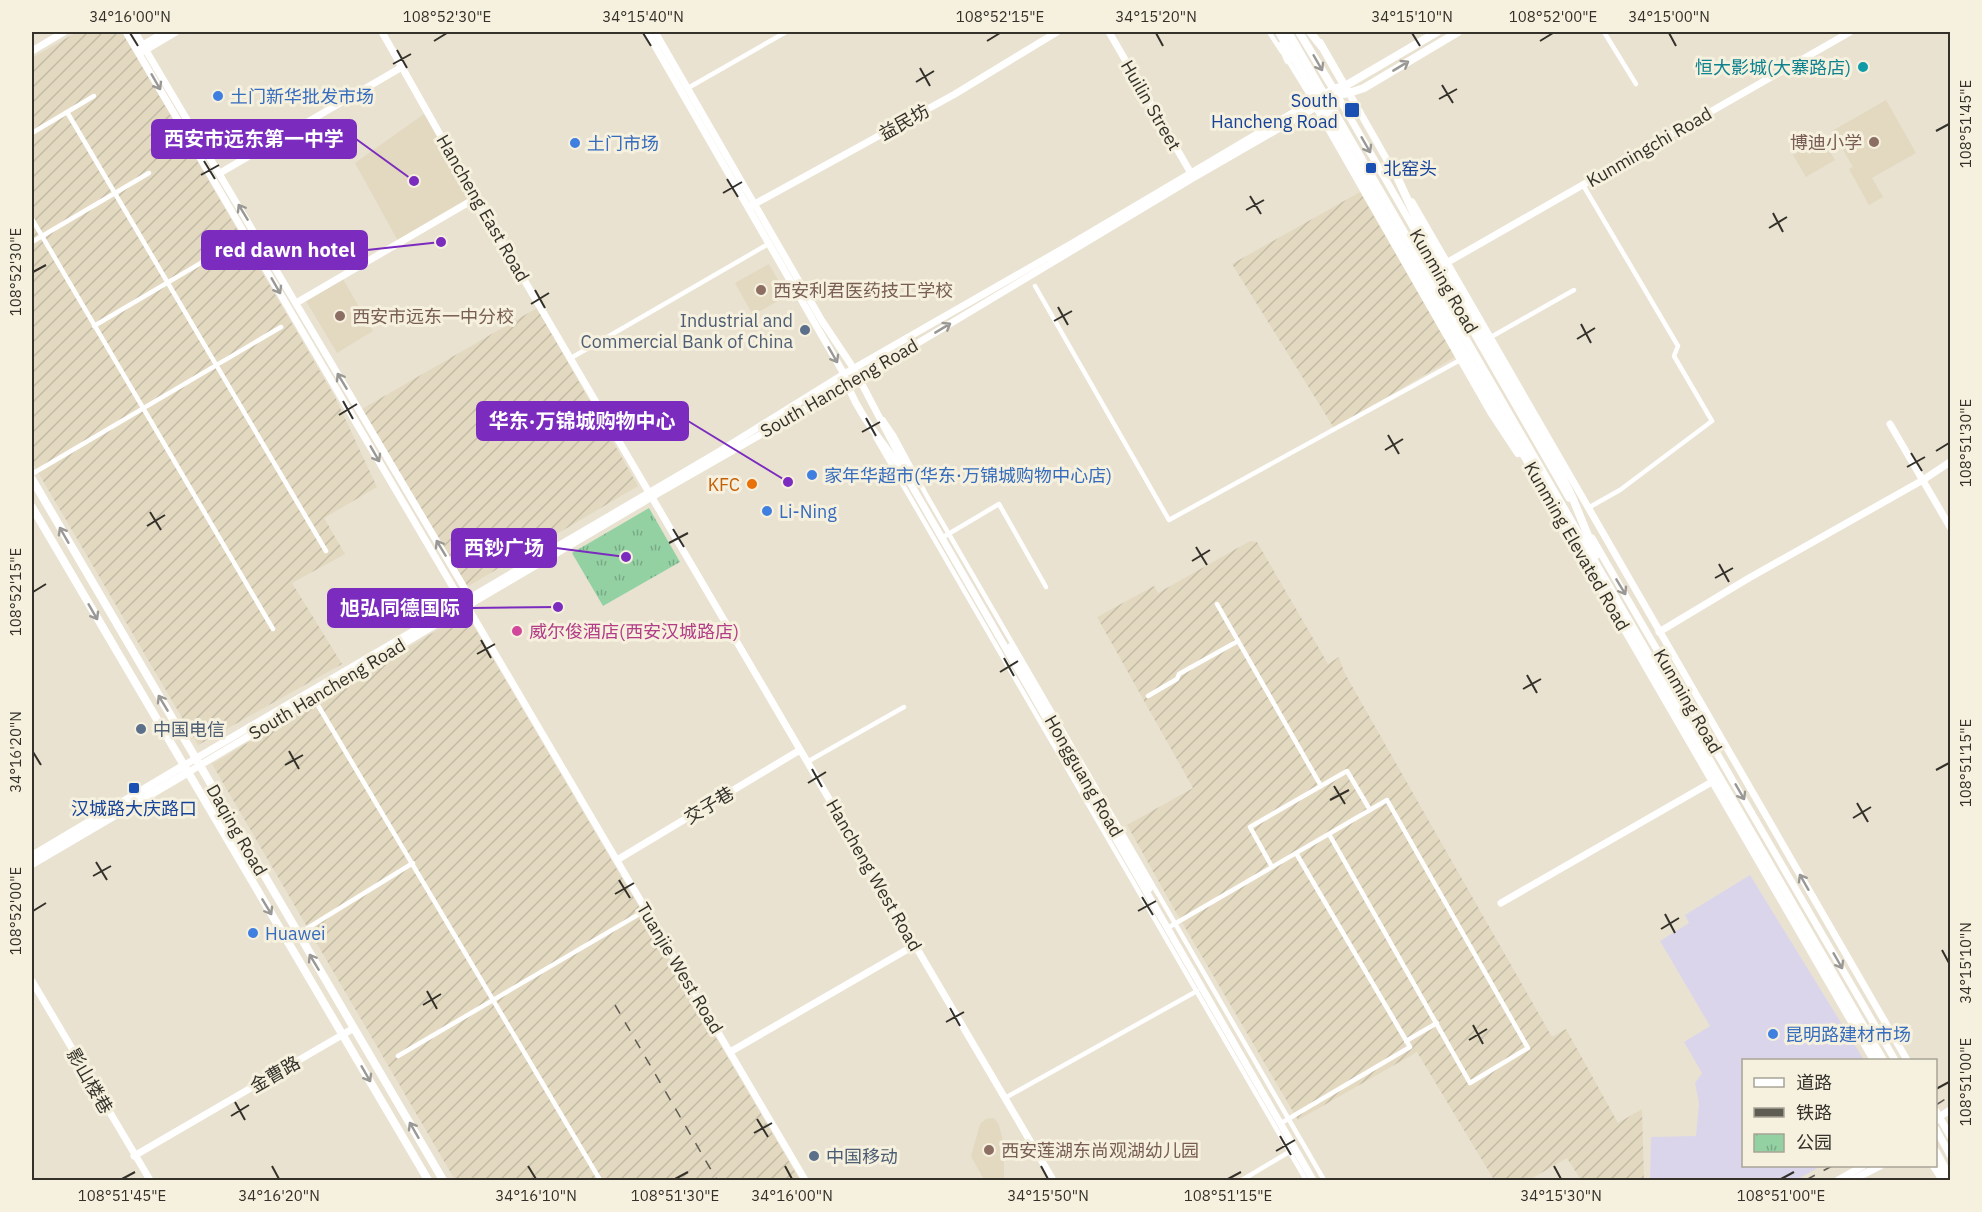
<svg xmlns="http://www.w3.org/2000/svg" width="1982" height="1212" viewBox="0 0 1982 1212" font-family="'IBM Plex Sans','Noto Sans SC',sans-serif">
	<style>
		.commercial { fill: #dbd5eb }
		.industrial { fill: url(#industrial-furrows) }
		.built { fill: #e3d9c0 }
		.park { fill: url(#park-tufts) }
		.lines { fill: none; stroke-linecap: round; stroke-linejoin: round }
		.street { stroke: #fff; stroke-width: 4.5 }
		.secondary { stroke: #fff; stroke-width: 7 }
		.primary { stroke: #fff; stroke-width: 8 }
		.highway { stroke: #fff; stroke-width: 8 }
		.rail { stroke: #5f5c53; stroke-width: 1.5; stroke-dasharray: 10 10; stroke-linecap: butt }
		.oneway { stroke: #999894 }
		.ticks { fill: none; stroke: #33312a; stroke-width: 2 }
		.culture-dot { fill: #0f9aa8; stroke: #f6f0de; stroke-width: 2 }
		.shop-dot { fill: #3f7fe0; stroke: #f6f0de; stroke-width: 2 }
		.transit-dot { fill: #1a4fb4; stroke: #f6f0de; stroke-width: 2 }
		.education-dot { fill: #8d6e63; stroke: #f6f0de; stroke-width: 2 }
		.service-dot { fill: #5c6f8a; stroke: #f6f0de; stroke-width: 2 }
		.food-dot { fill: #e8710a; stroke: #f6f0de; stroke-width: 2 }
		.hotel-dot { fill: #d1479c; stroke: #f6f0de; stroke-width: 2 }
		.labels { text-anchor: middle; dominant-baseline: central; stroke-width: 6; stroke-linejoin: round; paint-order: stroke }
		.culture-label { font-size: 18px; fill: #0d838f; stroke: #f6f0de; text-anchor: end }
		.shop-label { font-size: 18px; fill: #366cbe; stroke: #f6f0de; text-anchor: start }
		.transit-label { font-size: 18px; fill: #164399; stroke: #f6f0de; text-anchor: end }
		.street-label { font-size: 18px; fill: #33312a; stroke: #f6f0de }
		.education-label { font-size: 18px; fill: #785e54; stroke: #f6f0de; text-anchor: start }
		.service-label { font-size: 18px; fill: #4e5e75; stroke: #f6f0de; text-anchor: start }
		.food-label { font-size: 18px; fill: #c56008; stroke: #f6f0de; text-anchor: end }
		.hotel-label { font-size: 18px; fill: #b23c85; stroke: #f6f0de; text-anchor: start }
		.leader { fill: none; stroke: #7b2cbf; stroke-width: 2 }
		.callout-dot { fill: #7b2cbf; stroke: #f6f0de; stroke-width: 2 }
		.callout { fill: #7b2cbf; stroke: #7b2cbf; stroke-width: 2 }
		.callout-label { font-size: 20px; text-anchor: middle; font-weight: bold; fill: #fff }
		.neatline { fill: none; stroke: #33312a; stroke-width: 2 }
		.ticks-label { font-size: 15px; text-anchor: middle; fill: #33312a }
	</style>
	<defs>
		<pattern id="industrial-furrows" width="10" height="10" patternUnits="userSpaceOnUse" patternTransform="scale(1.5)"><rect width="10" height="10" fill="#e3d9c0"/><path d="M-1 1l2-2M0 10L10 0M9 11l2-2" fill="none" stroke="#c3bba5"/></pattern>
		<pattern id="park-tufts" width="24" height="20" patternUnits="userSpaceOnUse" patternTransform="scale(1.5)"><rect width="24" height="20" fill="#93d1a3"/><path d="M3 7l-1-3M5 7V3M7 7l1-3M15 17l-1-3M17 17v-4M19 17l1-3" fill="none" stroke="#79aa85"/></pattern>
	</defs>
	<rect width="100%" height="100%" fill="#e9e2d1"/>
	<polygon class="commercial" points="1750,875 1864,1060 1744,1060 1744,1166 1821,1166 1796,1180 1650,1180 1651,1137 1696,1136 1699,1103 1695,1083 1702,1073 1684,1042 1710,1026 1660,941 1689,923 1685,915"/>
	<g class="industrial">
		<polygon points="77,32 122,32 335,397 377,487 324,518 345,554 292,583 342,664 198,745 32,462 32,58"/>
		<polygon points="1360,192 1455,357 1334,428 1232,264"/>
		<polygon points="537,308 638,486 467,587 362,409"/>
		<polygon points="1250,541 1257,542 1328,664 1339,657 1344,672 1552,1037 1566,1029 1618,1123 1642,1109 1644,1180 1581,1180 1567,1158 1529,1180 1494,1180 1417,1052 1298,1120 1173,907 1127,825 1193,788 1097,617 1154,586 1158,593"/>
		<polygon points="466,613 781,1148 800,1180 455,1180 212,764"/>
	</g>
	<g class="built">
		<polygon points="1886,100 1916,153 1872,178 1883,197 1869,205 1849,169 1853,167 1832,131"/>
		<polygon points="424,114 473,198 398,241 355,163"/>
		<polygon points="1822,138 1835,160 1806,177 1793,155"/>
		<polygon points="769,264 787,296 753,315 735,283"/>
		<polygon points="343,279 373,331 337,353 306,301"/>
		<polygon points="994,1118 999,1125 1004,1145 1004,1180 984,1180 971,1156 980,1124 986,1119"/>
	</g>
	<polygon class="park" points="649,508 680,562 603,606 572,553"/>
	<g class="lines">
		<g class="street">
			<polyline points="1269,32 1282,52"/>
			<polyline points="1604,32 1636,84"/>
			<polyline points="1287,59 1314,103"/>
			<polyline points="688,88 786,32"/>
			<polyline points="67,112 326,551"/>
			<polyline points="32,133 94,96"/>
			<polyline points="1583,185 1678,346 1674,356 1712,421 1620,490 1588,508"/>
			<polyline points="32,219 273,629"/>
			<polyline points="32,242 149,173"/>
			<polyline points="1035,286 1169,520 1462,359"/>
			<polyline points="94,326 233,244"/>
			<polyline points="1491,337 1574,290"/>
			<polyline points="571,358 770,243"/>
			<polyline points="883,419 894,435 928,498 1324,1180"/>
			<polyline points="875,437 1306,1180"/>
			<polyline points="32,474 281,327"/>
			<polyline points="945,536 999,504 1046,587"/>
			<polyline points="1217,604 1321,786"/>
			<polyline points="1148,696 1177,679 1179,674 1238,641"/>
			<path d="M313,697C410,858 505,1019 600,1180"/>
			<polyline points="807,762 904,707"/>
			<polyline points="1272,867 1250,827 1347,771 1370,810"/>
			<path d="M1171,926C1243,884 1315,842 1387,800L1528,1048L1470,1083L1329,834"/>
			<polyline points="298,934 413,863"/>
			<polyline points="1406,1041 1437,1023"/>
			<polyline points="398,1056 646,910"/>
			<polyline points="1005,1098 1197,991"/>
			<polyline points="1283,1122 1410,1047 1296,853"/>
			<polyline points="1242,1180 1289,1152"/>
		</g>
		<g class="secondary">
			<polyline points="126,32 457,594 464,601 805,1180"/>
			<polyline points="135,32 465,589 464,601"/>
			<polyline points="382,32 476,198 1053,1180"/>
			<path d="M647,32L844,374C854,411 884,443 905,474L1313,1180"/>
			<polyline points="655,32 822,321 854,369 909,474"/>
			<polyline points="1109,32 1192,175"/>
			<polyline points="141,46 165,32"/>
			<polyline points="32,51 64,32"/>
			<polyline points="144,51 176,32"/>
			<polyline points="1349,93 1400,183"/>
			<polyline points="220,173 402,67"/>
			<polyline points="1412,202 1907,1060"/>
			<polyline points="751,206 955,94 1057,32"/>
			<polyline points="1448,262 1850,32"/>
			<polyline points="296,303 476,198"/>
			<polyline points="1890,424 1950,527"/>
			<polyline points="1592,538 1895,1060"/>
			<polyline points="1659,632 1749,578 1923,480 1950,462"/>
			<polyline points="1010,647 1149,889"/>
			<polyline points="183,766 720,451 844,374 1071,244 1333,89"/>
			<polyline points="187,773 467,606 657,494 858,379 1193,178 1337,95 1569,498"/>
			<polyline points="617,860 800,750"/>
			<polyline points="1501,903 1717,779"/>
			<polyline points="32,981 150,1180"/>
			<polyline points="730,1052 915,945"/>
			<polyline points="1936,1111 1950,1136"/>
			<polyline points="1936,1121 1939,1117 1950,1110"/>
			<polyline points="1936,1129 1950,1155"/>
			<polyline points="134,1156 354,1028"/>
			<polyline points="1838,1180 1863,1166"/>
			<polyline points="1852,1180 1880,1166"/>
		</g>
		<g class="primary">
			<polyline points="1299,32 1337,95 1349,93 1364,88 1458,32"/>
			<polyline points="1320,43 1347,90"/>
			<polyline points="1333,89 1345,86 1437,32"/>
			<polyline points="32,479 443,1180"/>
			<polyline points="32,507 428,1180"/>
			<polyline points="32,856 183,766"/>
			<polyline points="32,864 187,773"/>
		</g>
		<g class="highway">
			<polyline points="1279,32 1874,1060"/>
			<polyline points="1288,32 1883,1060"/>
			<polyline points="1310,32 1322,47"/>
			<polyline points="1282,45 1288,60"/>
			<polyline points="1316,106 1491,412 1518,453"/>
			<polyline points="1398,179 1422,231 1557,466 1573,499 1596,555"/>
			<polyline points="1936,1152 1950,1178"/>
			<polyline points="1934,1166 1943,1180"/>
		</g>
		<g class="rail">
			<polyline points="615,1005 717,1180"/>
			<polyline points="1936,1105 1950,1096"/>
			<polyline points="1806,1180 1832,1166"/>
		</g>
	</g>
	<defs><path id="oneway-shaft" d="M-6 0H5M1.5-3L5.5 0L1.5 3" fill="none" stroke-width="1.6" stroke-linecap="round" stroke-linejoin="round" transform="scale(1.5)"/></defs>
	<g class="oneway">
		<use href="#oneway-shaft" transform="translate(1318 63) rotate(60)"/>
		<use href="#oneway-shaft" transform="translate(1401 66) rotate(-31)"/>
		<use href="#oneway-shaft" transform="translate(156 82) rotate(60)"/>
		<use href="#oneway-shaft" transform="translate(1366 145) rotate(60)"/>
		<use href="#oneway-shaft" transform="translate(243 212) rotate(-121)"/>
		<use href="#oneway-shaft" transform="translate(276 286) rotate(60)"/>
		<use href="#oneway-shaft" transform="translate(943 328) rotate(-31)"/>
		<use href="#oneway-shaft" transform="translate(833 355) rotate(60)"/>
		<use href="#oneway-shaft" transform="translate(342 381) rotate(-121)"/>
		<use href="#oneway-shaft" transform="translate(375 454) rotate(60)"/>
		<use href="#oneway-shaft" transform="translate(64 535) rotate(-120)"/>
		<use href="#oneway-shaft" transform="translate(441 548) rotate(-121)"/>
		<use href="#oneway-shaft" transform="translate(1621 587) rotate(59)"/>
		<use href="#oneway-shaft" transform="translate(93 612) rotate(60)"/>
		<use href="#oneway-shaft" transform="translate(163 703) rotate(-121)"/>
		<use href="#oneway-shaft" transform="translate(1740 792) rotate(60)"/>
		<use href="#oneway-shaft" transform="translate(1804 882) rotate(-120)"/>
		<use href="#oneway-shaft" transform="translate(267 907) rotate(59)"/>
		<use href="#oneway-shaft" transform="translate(1838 961) rotate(60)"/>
		<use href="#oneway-shaft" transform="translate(314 962) rotate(-121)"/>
		<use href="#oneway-shaft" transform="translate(366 1074) rotate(60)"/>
		<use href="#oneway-shaft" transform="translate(414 1130) rotate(-120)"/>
	</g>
	<path class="ticks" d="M130,33L138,46M643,33L651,46M1156,33L1163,46M1412,33L1420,46M1669,33L1676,46M434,41L447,33M987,41L1000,33M1540,41L1553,33M397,50L407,68M393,64L411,54M920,68L930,86M916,82L934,71M1442,85L1453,103M1439,99L1457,89M1936,131L1949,124M204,161L215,179M201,175L219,165M727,179L738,197M723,193L742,182M1250,196L1261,214M1246,210L1264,200M1773,213L1783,232M1769,228L1787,217M33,272L46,265M535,290L545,308M531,304L549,293M1058,307L1068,325M1054,321L1072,311M1581,324L1591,343M1577,339L1595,328M343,401L353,419M339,415L357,404M866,418L876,436M862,432L880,422M1388,435L1399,454M1385,450L1403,439M1936,451L1949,443M1911,453L1922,471M1907,467L1925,457M150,512L161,530M147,526L165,515M673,529L684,547M669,543L688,533M1196,547L1207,565M1192,561L1210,550M1719,564L1729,582M1715,578L1733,568M33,592L46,584M481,640L491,658M477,654L495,644M1004,658L1014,676M1000,672L1018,661M1527,675L1537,693M1523,689L1541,679M289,751L299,769M33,752L41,765M285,765L303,755M812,769L822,787M1936,770L1949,763M808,783L826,772M1334,786L1345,804M1330,800L1349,790M1857,803L1868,822M1853,818L1871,807M96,862L107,880M93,876L111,866M619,880L630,898M615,894L634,883M1142,897L1153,915M33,911L46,903M1138,911L1156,901M1665,914L1675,933M1661,929L1679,918M1942,950L1949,963M427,991L437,1009M423,1005L441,994M950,1008L960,1026M946,1022L964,1012M1473,1025L1483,1044M1469,1040L1487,1029M1936,1089L1949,1082M235,1102L245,1120M231,1116L249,1105M757,1119L768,1137M754,1133L772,1123M1280,1136L1291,1155M1276,1151L1295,1140M272,1166L279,1179M528,1166L536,1179M785,1166L792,1179M1041,1166L1048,1179M1554,1166L1561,1179M122,1179L135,1172M675,1179L688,1172M1228,1179L1241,1172M1781,1179L1794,1172"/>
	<circle class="culture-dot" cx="1863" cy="67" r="6"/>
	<g class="shop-dot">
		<circle cx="218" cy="96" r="6"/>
		<circle cx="575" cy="143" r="6"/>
		<circle cx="812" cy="475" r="6"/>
		<circle cx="767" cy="511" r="6"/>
		<circle cx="253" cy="933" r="6"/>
		<circle cx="1773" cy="1034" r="6"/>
	</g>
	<g class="transit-dot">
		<rect x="1344" y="102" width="16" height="16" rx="3"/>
		<rect x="1365" y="162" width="12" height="12" rx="3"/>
		<rect x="128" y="782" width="12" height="12" rx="3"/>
	</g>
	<g class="education-dot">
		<circle cx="1874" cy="142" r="6"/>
		<circle cx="761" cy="290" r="6"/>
		<circle cx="340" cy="316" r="6"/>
		<circle cx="989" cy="1150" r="6"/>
	</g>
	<g class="service-dot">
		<circle cx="805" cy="330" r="6"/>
		<circle cx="141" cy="729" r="6"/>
		<circle cx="814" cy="1156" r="6"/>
	</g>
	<circle class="food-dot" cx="752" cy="484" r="6"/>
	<circle class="hotel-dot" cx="517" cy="631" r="6"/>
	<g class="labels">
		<g class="culture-label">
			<text x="1851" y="67">恒大影城(大寨路店)</text>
		</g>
		<g class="shop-label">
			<text x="230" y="96">土门新华批发市场</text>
			<text x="587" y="143">土门市场</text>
			<text x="824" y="475">家年华超市(华东·万锦城购物中心店)</text>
			<text x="779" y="511">Li-Ning</text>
			<text x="265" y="933">Huawei</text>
			<text x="1785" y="1034">昆明路建材市场</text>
		</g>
		<g class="transit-label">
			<text x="1338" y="100">South<tspan x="1338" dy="21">Hancheng Road</tspan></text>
			<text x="1383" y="168" text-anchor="start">北窑头</text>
			<text x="134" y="808" text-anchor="middle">汉城路大庆路口</text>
		</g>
		<g class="street-label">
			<text transform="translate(1151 105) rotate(60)">Huilin Street</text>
			<text transform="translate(904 122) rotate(-29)">益民坊</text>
			<text transform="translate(1649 147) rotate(-30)">Kunmingchi Road</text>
			<text transform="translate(483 208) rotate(60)">Hancheng East Road</text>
			<text transform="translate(1444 281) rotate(60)">Kunming Road</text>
			<text transform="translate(839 388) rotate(-30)">South Hancheng Road</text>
			<text transform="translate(1577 546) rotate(60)">Kunming Elevated Road</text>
			<text transform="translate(327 689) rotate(-31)">South Hancheng Road</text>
			<text transform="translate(1688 701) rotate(60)">Kunming Road</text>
			<text transform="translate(1084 776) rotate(60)">Hongguang Road</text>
			<text transform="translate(709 805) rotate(-31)">交子巷</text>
			<text transform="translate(237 830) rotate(60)">Daqing Road</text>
			<text transform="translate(874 875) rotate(60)">Hancheng West Road</text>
			<text transform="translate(680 968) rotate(59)">Tuanjie West Road</text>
			<text transform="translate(275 1074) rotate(-30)">金曹路</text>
			<text transform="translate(90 1081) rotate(60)">影山楼巷</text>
		</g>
		<g class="education-label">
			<text x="1862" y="142" text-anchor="end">博迪小学</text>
			<text x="773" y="290">西安利君医药技工学校</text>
			<text x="352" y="316">西安市远东一中分校</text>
			<text x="1001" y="1150">西安莲湖东尚观湖幼儿园</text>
		</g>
		<g class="service-label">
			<text x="793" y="320" text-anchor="end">Industrial and<tspan x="793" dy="21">Commercial Bank of China</tspan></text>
			<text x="153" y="729">中国电信</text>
			<text x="826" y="1156">中国移动</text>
		</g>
		<g class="food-label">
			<text x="740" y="484">KFC</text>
		</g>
		<g class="hotel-label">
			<text x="529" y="631">威尔俊酒店(西安汉城路店)</text>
		</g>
	</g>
	<path class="leader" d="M414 181L356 139M441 242L367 250M788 482L688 421M626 557L556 548M558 607L472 608"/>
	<g class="callout-dot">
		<circle cx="414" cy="181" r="6"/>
		<circle cx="441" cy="242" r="6"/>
		<circle cx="788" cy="482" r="6"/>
		<circle cx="626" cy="557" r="6"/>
		<circle cx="558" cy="607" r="6"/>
	</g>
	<g class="callout">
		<rect x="152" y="120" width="204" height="38" rx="6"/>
		<rect x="202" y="231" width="165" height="38" rx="6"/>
		<rect x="477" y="402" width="211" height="38" rx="6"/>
		<rect x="452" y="529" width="104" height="38" rx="6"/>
		<rect x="328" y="589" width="144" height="38" rx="6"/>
	</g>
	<g class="callout-label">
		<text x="254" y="146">西安市远东第一中学</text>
		<text x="285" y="257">red dawn hotel</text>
		<text x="582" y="428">华东·万锦城购物中心</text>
		<text x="504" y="555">西钞广场</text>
		<text x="400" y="615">旭弘同德国际</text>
	</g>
	<rect width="1982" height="1212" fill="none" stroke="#f6f0de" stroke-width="66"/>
	<rect x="1742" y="1059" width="195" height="108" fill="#f6f0de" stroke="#a8a496" stroke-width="1.5"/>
	<rect x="1754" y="1078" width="30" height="9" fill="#ffffff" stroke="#a8a496" stroke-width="1.5"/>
	<text x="1796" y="1089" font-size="18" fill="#33312a">道路</text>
	<rect x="1754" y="1108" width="30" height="9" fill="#5f5c53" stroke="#a8a496" stroke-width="1.5"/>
	<text x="1796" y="1119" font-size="18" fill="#33312a">铁路</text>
	<rect x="1754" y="1134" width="30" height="18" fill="url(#park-tufts)" stroke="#a8a496" stroke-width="1.5"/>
	<text x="1796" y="1149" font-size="18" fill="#33312a">公园</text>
	<rect x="33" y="33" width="1916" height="1146" class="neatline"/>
	<g class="ticks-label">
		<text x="130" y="22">34°16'00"N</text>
		<text x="447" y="22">108°52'30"E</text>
		<text x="643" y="22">34°15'40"N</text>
		<text x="1000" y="22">108°52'15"E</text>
		<text x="1156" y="22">34°15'20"N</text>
		<text x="1412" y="22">34°15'10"N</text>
		<text x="1553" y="22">108°52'00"E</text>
		<text x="1669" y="22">34°15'00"N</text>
		<text transform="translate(1966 124) rotate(-90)" y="5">108°51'45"E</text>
		<text transform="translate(16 272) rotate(-90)" y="5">108°52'30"E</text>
		<text transform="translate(1966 443) rotate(-90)" y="5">108°51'30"E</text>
		<text transform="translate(16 592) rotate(-90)" y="5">108°52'15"E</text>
		<text transform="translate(16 752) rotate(-90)" y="5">34°16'20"N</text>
		<text transform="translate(1966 763) rotate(-90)" y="5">108°51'15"E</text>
		<text transform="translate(16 911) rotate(-90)" y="5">108°52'00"E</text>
		<text transform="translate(1966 963) rotate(-90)" y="5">34°15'10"N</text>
		<text transform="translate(1966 1082) rotate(-90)" y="5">108°51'00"E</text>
		<text x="122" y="1201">108°51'45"E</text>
		<text x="279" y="1201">34°16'20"N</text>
		<text x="536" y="1201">34°16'10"N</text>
		<text x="675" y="1201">108°51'30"E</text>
		<text x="792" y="1201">34°16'00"N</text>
		<text x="1048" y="1201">34°15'50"N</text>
		<text x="1228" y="1201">108°51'15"E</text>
		<text x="1561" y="1201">34°15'30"N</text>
		<text x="1781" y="1201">108°51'00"E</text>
	</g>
</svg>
